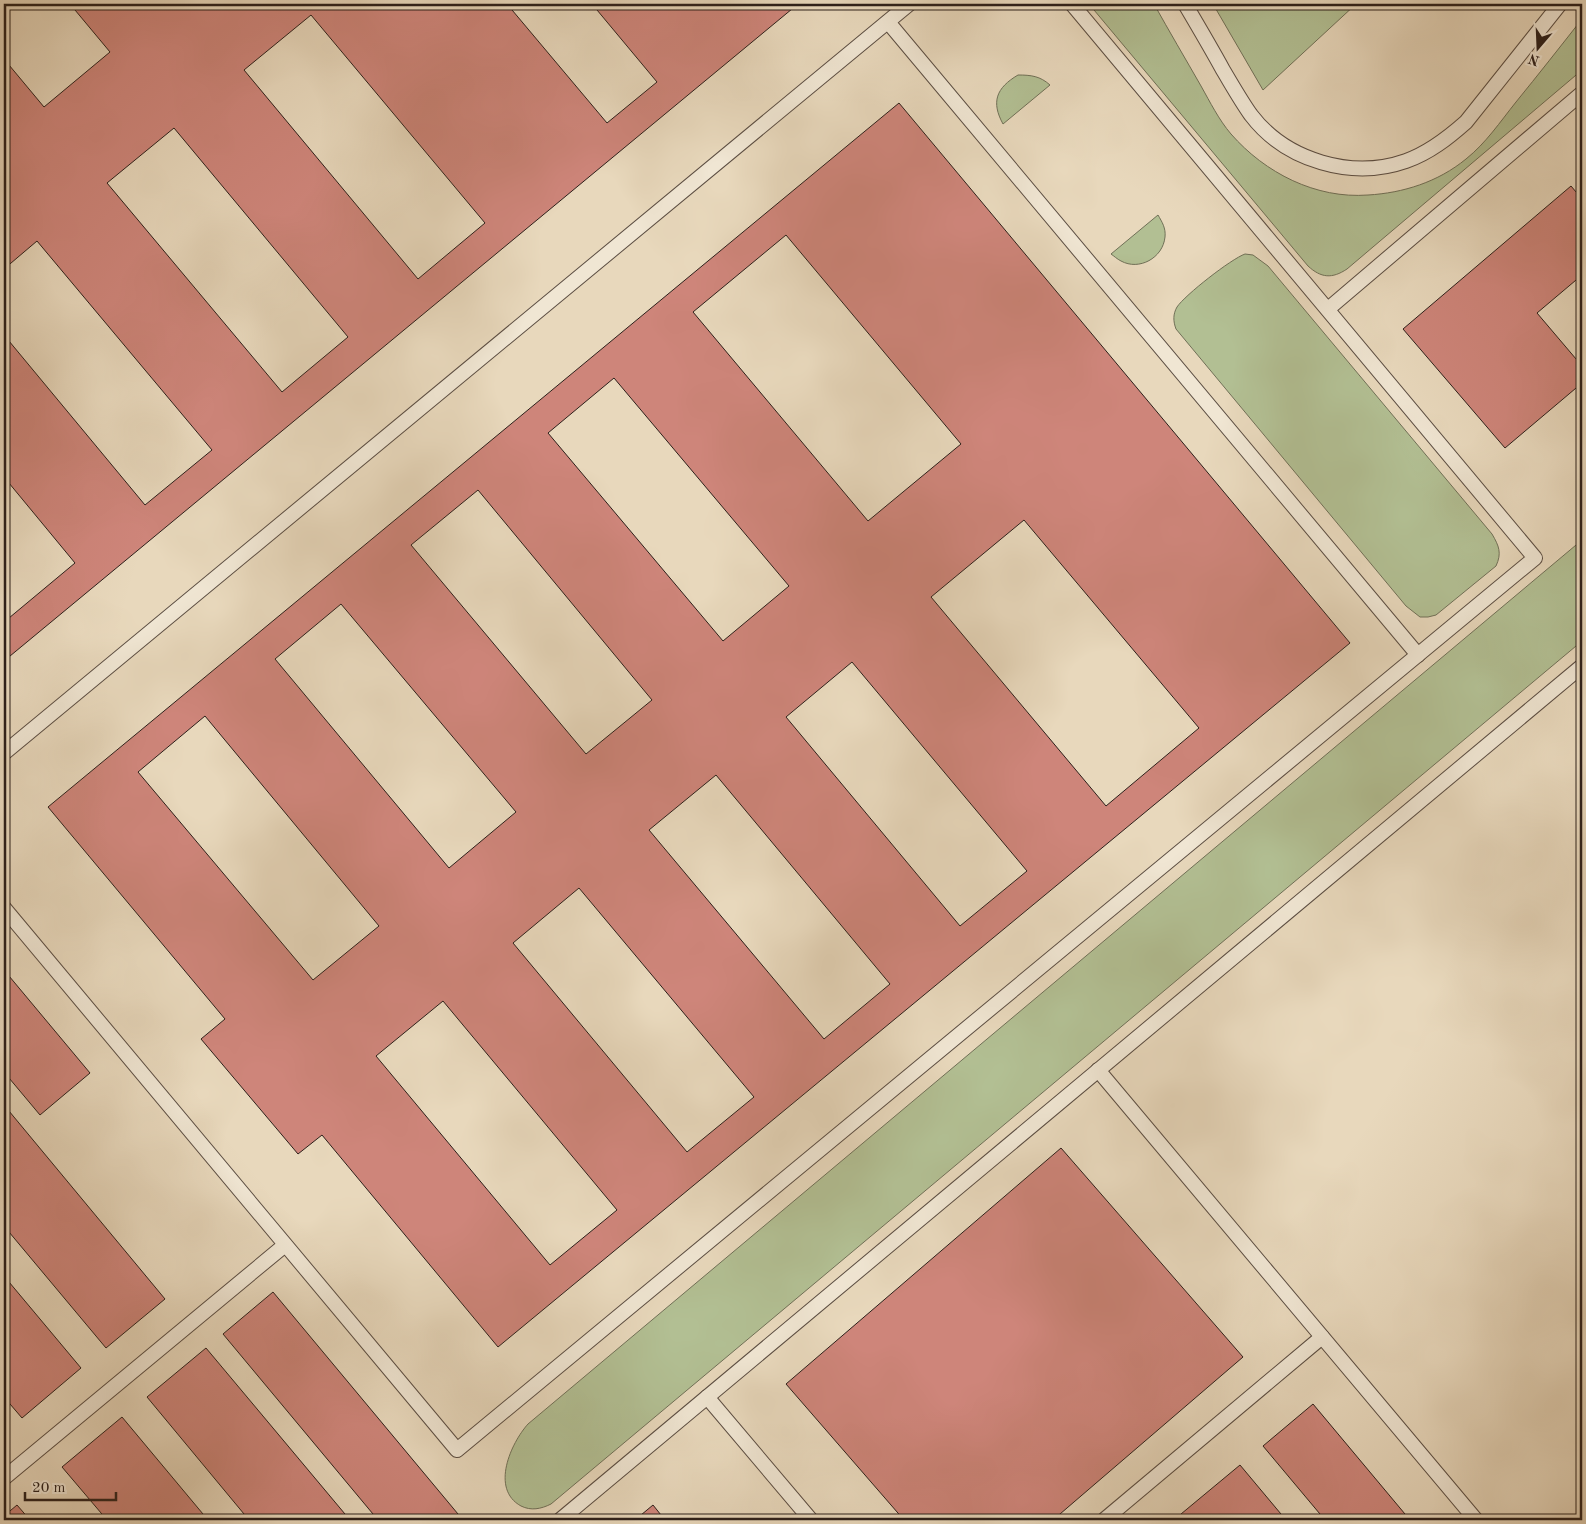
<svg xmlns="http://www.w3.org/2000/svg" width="1586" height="1524" viewBox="0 0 1586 1524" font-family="'Old Standard TT',serif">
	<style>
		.green { fill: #b2bf93; stroke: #707057 }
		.building { fill: #ce857a; stroke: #2d201b; fill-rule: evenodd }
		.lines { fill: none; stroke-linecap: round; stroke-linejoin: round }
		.service-casing { stroke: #5c4e43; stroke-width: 16 }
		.service { stroke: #f0e6d3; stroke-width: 14 }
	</style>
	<rect width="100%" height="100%" fill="#e8d8bc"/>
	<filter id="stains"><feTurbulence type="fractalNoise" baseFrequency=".004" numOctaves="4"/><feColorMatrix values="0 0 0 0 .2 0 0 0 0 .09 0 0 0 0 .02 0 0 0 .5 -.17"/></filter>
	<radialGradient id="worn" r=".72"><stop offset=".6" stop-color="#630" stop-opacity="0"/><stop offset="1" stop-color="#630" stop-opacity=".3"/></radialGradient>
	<g class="green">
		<path d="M1089,4H1154C1169,31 1185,58 1201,86C1210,102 1219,120 1231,134C1265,173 1316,199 1368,195C1403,193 1438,182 1466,159C1486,143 1500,122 1516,102C1538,75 1560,47 1582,19V70L1347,269C1332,279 1321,278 1308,266Z"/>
		<polygon points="1213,4 1356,4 1263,90"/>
		<path d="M1018,75C1031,75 1040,76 1050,85L1003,124C991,102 996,88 1018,75Z"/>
		<path d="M1158,215C1162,222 1166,228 1165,237C1163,258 1139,271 1121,261C1117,259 1114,256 1111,254Z"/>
		<path d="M1245,254L1253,255L1268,266L1492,534C1499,546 1502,553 1496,566L1436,615L1428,617H1420L1406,606L1176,329C1173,321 1173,314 1177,307C1185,295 1231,259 1245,254Z"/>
		<path d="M1582,540V641L551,1504C541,1509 531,1511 521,1506C490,1489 511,1443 528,1424Z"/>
	</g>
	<g class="building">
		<path d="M70,4H507L607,123L657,82L592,4H798L4,661V612L9,618L75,563L4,477V335L145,505L212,450L37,241L4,269V59L44,107L110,52ZM311,15L485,223L418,279L244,70ZM174,128L348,337L282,392L107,183Z"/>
		<path d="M899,103L1350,643L498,1347L322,1135L298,1154L201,1039L225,1019L48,807ZM786,235L961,444L868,521L693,312ZM614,378L789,586L723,641L548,433ZM478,490L652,700L586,754L411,545ZM1024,520L1199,728L1106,806L931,597ZM341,604L516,812L449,868L275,659ZM852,662L1027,871L960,926L786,717ZM205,716L379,926L313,980L138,772ZM716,775L890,984L824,1039L649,830ZM579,888L754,1097L687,1152L513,943ZM443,1001L617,1210L550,1265L376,1056Z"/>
		<polygon points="1571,186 1582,199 1582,275 1537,313 1582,366 1582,383 1505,448 1403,329"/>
		<polygon points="4,970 90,1073 40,1115 4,1072"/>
		<polygon points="4,1105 165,1299 106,1348 4,1226"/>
		<polygon points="1061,1148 1243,1357 1053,1520 904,1520 786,1384"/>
		<polygon points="4,1276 81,1368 22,1418 4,1397"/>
		<polygon points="273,1292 463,1520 378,1520 223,1334"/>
		<polygon points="206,1348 350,1520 249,1520 147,1397"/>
		<polygon points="1313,1404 1410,1520 1325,1520 1263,1446"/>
		<polygon points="122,1417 208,1520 107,1520 62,1467"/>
		<polygon points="1240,1465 1286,1520 1187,1520 1181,1514"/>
		<polygon points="17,1505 30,1520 4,1520 4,1516"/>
		<polygon points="653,1505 665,1520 635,1520"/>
	</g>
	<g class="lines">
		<defs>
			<g id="service">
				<path d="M1185,4C1198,26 1211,48 1223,70C1232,85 1241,101 1251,115C1286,161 1352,180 1406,161C1429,153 1448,138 1466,122L1560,4"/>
				<polyline points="888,22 1418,655"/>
				<polyline points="1328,309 1582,93"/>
				<polyline points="4,753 909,4"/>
				<polyline points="4,908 457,1450 1535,558 1072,4"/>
				<polyline points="1098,1070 1476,1520"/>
				<polyline points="707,1397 811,1520"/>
				<polyline points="4,1478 285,1245"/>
				<polyline points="560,1520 1582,666"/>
				<polyline points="1104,1520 1322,1337"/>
			</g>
		</defs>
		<use href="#service" class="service-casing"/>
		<use href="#service" class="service"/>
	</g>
	<rect width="1586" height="1524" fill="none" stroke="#e8d8bc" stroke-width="20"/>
	<rect x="5" y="5" width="1576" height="1514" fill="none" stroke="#2d201b" stroke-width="2.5"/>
	<rect x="10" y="10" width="1566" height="1504" fill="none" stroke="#2d201b"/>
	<g transform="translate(1538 48) rotate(199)" stroke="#f0e6d3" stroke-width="4" paint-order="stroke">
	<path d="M0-4L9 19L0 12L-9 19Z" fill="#2d201b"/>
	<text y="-8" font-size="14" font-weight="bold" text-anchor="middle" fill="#2d201b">N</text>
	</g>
	<path d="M25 1492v8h91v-8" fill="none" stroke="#2d201b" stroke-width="2.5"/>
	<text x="32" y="1492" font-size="15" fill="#2d201b" stroke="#f0e6d3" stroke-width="4" paint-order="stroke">20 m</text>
	<rect width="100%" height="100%" filter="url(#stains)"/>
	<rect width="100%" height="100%" fill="url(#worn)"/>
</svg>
